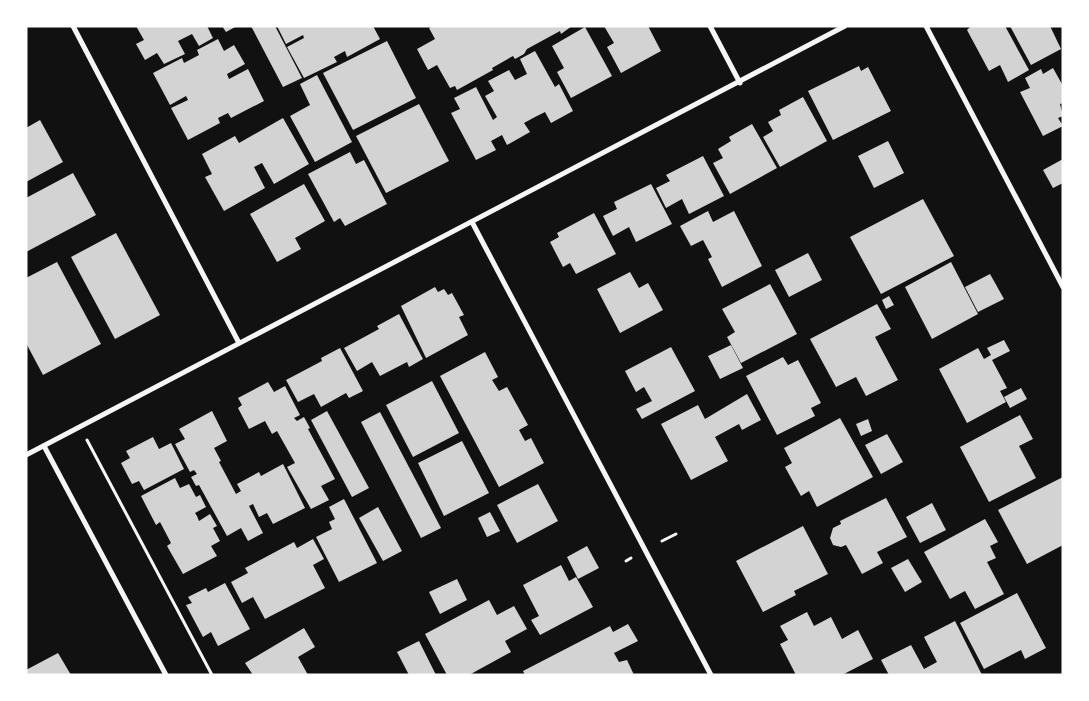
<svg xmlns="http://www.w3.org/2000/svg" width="1089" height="701" viewBox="0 0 1089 701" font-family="'Asap Condensed',sans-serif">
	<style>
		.building { fill: #d3d3d3 }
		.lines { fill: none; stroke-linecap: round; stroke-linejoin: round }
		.path { stroke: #f5f5f5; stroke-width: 3 }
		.minor { stroke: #f5f5f5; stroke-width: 5 }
	</style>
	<rect width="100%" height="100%" fill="#111"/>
	<g class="building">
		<polygon points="136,26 207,26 213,38 199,46 192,34 178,41 185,54 164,64 157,53 145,60 136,44 144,40"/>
		<polygon points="222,26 237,26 226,32"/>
		<polygon points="251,26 275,26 302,78 283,87"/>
		<polygon points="277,26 373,26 380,39 347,57 345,51 334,57 337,62 304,78 287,47 304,38 303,35 286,44"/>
		<polygon points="433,26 572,26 561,34 560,31 527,49 524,54 515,59 513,56 492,68 493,70 457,90 455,86 450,88 437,65 428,70 417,49 435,39 429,28"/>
		<polygon points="604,26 648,26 661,51 621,73 607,47 614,43"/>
		<polygon points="971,26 1005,26 1029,70 1008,82 1000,65 989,71 967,30"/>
		<polygon points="1010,26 1050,26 1061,49 1031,65"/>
		<polygon points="585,27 612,76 571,98 557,72 564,68 552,46"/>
		<polygon points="218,39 224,51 234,45 245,64 227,74 229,79 248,69 264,101 231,118 228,113 218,118 220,123 188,140 171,108 188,100 186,96 170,105 153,73 182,58 184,63 199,55 197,50"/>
		<polygon points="387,41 416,98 353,130 323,73"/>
		<polygon points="535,51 555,87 559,84 573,111 551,123 545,112 535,117 524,123 530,132 507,145 502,135 491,141 496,150 476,160 451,113 460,109 454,98 476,87 493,120 497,117 485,96 494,91 488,81 509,70 515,80 527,74 520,59"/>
		<polygon points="859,66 861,71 868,67 891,111 833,140 808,91"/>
		<polygon points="1053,68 1063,86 1063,103 1060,104 1063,116 1058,118 1063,126 1043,136 1020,92 1030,88 1025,78 1041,69 1043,74"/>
		<polygon points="317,75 352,142 315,162 290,116 310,105 300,84"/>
		<polygon points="803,97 827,141 780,167 763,137 773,131 768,122 781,115 779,110"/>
		<polygon points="419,104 449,161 386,193 356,136"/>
		<polygon points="283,118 309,164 274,184 262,163 254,167 265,188 224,211 205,177 212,174 202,154 235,136 239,143"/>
		<polygon points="40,120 63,162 26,182 26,128"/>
		<polygon points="752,124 777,168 730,194 713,163 723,158 718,149 731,141 729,137"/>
		<polygon points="888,141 904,173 874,188 858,156"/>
		<polygon points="350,152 356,164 364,160 387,204 345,226 340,218 334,222 308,174"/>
		<polygon points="703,156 724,196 689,214 682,199 666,208 656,188 670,181 666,175"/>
		<polygon points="1063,159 1063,183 1053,188 1043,170"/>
		<polygon points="73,173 96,215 26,252 26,198"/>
		<polygon points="304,184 325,221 295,238 301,249 277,262 250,214"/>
		<polygon points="651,184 672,224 636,242 629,227 613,236 603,216 617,209 614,202"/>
		<polygon points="923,199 954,256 881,294 850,237"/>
		<polygon points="708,211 713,222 734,211 762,266 722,287 708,259 712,257 703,240 691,246 680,226"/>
		<polygon points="594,213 616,254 576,274 570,263 563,267 550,242 559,237 557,233"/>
		<polygon points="116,233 160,315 115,339 71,257"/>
		<polygon points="808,253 822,280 789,297 775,270"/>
		<polygon points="57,262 101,344 43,375 26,343 26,278"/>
		<polygon points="951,262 978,314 932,339 905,287"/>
		<polygon points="630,272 639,288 648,283 663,310 620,333 597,289"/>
		<polygon points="990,274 1004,299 978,312 965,287"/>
		<polygon points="770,284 797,334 741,363 727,337 735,332 722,309"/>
		<polygon points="435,287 438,292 444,289 448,295 452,293 464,315 459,317 468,335 426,358 401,306"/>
		<polygon points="889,296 894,305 886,309 882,300"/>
		<polygon points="877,304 891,329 875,337 898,380 866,396 856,377 836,387 810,339"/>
		<polygon points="399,314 423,359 409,367 407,362 380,376 372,362 357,371 344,348 379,329 377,326"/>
		<polygon points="1004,340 1010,351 992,360 1007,388 1000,391 1006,402 967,423 939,369 978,348 984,359 991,355 987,348"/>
		<polygon points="731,345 743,368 720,379 708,356"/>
		<polygon points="671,347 695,391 642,419 636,409 652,401 644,387 636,392 625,371"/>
		<polygon points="340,348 363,391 349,398 346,393 321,407 314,394 298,402 286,380 322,361 321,358"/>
		<polygon points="485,352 498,377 492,380 499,391 507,387 528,425 519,430 525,441 531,438 544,463 499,487 440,376"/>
		<polygon points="783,357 788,365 798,360 821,403 811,408 815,416 777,435 746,376"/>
		<polygon points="432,381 459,433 413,457 386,405"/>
		<polygon points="268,382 274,392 285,386 300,415 294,418 297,421 304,417 310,428 308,429 335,479 321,486 329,500 311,509 287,467 295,463 277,431 272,434 265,421 249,429 238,408 242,405 238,398"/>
		<polygon points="1021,388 1027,399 1010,408 1004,397"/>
		<polygon points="747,394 761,420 742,430 739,424 715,437 728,461 691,480 661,424 698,405 705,419"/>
		<polygon points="212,411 227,441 214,448 221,461 219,462 236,494 241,491 237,484 259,472 261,476 283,464 305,508 273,524 267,513 259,517 253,504 249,506 263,533 248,541 241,528 227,536 199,485 196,486 191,477 197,474 194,470 190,472 175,444 185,439 179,429"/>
		<polygon points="327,411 369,488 352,497 311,420"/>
		<polygon points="380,412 441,528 421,538 361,422"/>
		<polygon points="1020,415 1033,439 1019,446 1036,478 989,502 960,447"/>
		<polygon points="840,418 873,477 817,507 809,491 801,496 785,467 792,463 784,448"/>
		<polygon points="868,419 872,431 861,436 856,424"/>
		<polygon points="887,434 903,462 881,474 865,445"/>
		<polygon points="153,437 159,449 171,443 184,469 144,490 139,481 132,484 121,463 130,458 126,451"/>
		<polygon points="462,441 489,493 444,516 418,463"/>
		<polygon points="1063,477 1063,545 1027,564 998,510"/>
		<polygon points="175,478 180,488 189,484 196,497 200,495 206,507 195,513 197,516 199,521 210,514 217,526 213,528 220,541 211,546 217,556 183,574 167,546 171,543 160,522 156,525 141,496"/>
		<polygon points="538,484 558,521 517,543 497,505"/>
		<polygon points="886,498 907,537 877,552 883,563 862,574 846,545 841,547 833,545 830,538 833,528 841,524 840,521"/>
		<polygon points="344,499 377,563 339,582 316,537 332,529 329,522 335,519 329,507"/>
		<polygon points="932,503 946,530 920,543 906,517"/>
		<polygon points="378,507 402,551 383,561 359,518"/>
		<polygon points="490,512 500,531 487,537 478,518"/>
		<polygon points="985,519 998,542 990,546 996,558 987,562 1004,594 975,609 965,591 950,599 924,552"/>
		<polygon points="803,526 828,574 794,591 796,595 763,612 736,561"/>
		<polygon points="313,539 324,559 313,565 325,588 265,619 253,597 242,603 231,582 248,573 245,568 294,542 297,548"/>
		<polygon points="587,546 599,568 578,579 567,557"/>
		<polygon points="908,559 922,582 905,592 891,568"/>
		<polygon points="561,565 569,581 576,577 593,607 540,635 531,620 539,616 523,585"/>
		<polygon points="457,579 467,600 440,614 429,592"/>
		<polygon points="225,583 250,629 218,646 211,632 203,637 186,605 192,603 188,597 206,588 208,592"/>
		<polygon points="1017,593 1046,648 1025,659 1021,650 984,669 960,623"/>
		<polygon points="489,600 497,615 514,606 527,629 505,641 511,652 469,675 447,675 425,634"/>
		<polygon points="807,612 814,626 831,617 842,639 858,630 873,659 842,675 796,675 780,644 788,640 780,626"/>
		<polygon points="955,621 982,675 889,675 881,660 911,645 924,669 937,662 924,637"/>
		<polygon points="628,624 638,641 614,653 619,662 627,660 634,675 525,675 523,671 610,626 613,632"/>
		<polygon points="304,628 315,647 298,657 308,675 253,675 245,663"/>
		<polygon points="419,641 436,675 409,675 397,652"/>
		<polygon points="58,653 71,675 26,675 26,670"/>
	</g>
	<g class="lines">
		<g class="path">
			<polyline points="87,440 212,675"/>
			<polyline points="662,541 676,534"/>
			<polyline points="626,561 631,558"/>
		</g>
		<g class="minor">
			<polyline points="73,26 239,343"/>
			<polyline points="710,26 740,83"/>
			<polyline points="926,26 1063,287"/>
			<polyline points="472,222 711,675"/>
			<polyline points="44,446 166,675"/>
			<polyline points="26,455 845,26"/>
		</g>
	</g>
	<rect width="1089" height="701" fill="none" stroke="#ffffff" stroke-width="55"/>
</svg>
